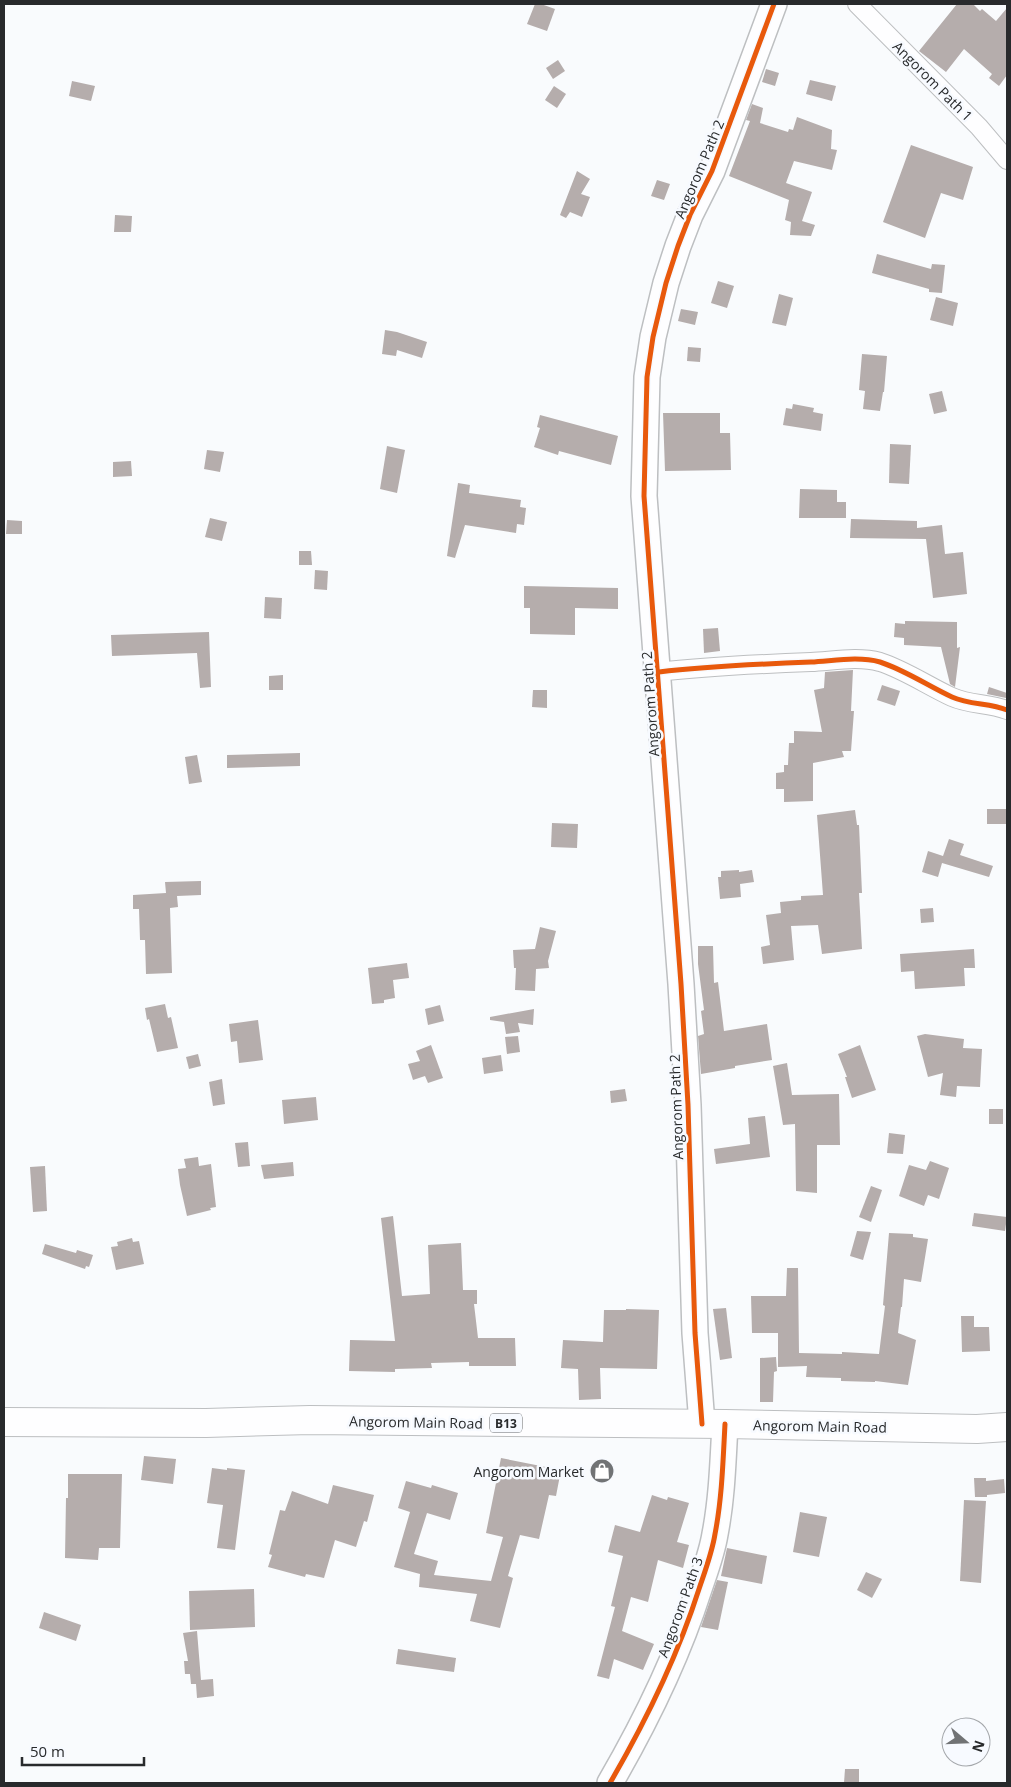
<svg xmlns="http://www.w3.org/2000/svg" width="1011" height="1787" viewBox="0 0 1011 1787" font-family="'Open Sans',sans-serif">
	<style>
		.building { fill: #b5adac }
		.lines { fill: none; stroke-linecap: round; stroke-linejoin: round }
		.street-casing { stroke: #bdbfc1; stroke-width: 20 }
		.secondary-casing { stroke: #bdbfc1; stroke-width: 28 }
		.highway-casing { stroke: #bdbfc1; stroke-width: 30 }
		.street { stroke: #fefeff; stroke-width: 18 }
		.secondary { stroke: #fefeff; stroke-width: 25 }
		.highway { stroke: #fefeff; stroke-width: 28 }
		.cycleway-casing { stroke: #f7faff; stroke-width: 8 }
		.cycleway { stroke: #e8590c; stroke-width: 5 }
		.labels { text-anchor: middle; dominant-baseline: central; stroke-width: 5; stroke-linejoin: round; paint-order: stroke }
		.shield { fill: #f7faff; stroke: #66686b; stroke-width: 1 }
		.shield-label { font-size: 12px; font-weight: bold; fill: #282a2c }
		.street-label { font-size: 14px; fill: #282a2c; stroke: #f7faff }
		.poi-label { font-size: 14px; fill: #282a2c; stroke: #f7faff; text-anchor: end }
	</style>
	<rect width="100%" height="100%" fill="#f9fbfd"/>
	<g class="building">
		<polygon points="535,4 541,4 555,9 547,31 527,24"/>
		<polygon points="957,4 973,4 980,11 982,9 996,21 1007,8 1007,75 999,86 989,78 992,74 964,49 946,72 919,51"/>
		<polygon points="558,60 565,71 553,79 546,68"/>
		<polygon points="766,69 779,73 775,86 762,82"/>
		<polygon points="810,80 836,86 832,101 806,94"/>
		<polygon points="72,81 95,86 91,101 69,96"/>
		<polygon points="554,86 566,94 557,108 545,100"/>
		<polygon points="752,104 763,108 760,123 788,132 789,129 793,130 797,117 832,130 831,149 837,150 832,170 794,161 786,183 812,192 802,221 815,225 811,236 790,235 791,222 785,220 789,200 729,176 750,121 746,120"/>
		<polygon points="911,145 973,167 963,200 941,193 925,238 883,222"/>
		<polygon points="577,171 590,179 581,194 590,197 582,217 570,212 566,218 560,215"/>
		<polygon points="657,180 670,184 664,200 651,196"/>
		<polygon points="115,215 132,216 131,232 114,232"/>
		<polygon points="877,254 931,269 932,264 945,265 942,293 929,292 929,289 872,273"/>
		<polygon points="718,281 734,286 727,308 711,303"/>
		<polygon points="779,294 793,298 786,326 772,323"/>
		<polygon points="936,297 958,303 953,326 930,320"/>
		<polygon points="681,309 698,312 695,325 678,321"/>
		<polygon points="385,330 397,332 427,342 422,358 397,350 396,356 382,354"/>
		<polygon points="688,347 701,348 700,362 687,361"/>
		<polygon points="862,354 887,356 884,392 883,392 880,411 863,409 865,391 859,390"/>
		<polygon points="942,391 947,411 934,414 929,394"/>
		<polygon points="793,404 814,408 813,412 823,414 821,431 783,425 786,408 792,409"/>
		<polygon points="663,413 720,413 720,433 730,433 731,470 665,471"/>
		<polygon points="540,415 618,436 611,465 559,451 558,455 534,447 540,428 537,427"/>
		<polygon points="890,444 911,445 909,484 889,483"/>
		<polygon points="387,446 405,450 397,493 380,489"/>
		<polygon points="207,450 224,452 220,472 204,469"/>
		<polygon points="131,461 132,476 113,477 113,462"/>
		<polygon points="458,483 470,485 469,493 521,500 520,507 526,508 524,525 517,524 516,533 465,525 455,558 447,556"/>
		<polygon points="800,489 837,490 837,502 846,502 846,518 799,518"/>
		<polygon points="210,518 227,522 222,541 205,537"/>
		<polygon points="851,519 917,521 917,528 942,525 945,554 963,552 967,594 933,598 926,539 850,538"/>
		<polygon points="7,520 22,521 22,534 6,534"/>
		<polygon points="299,551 311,551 312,565 299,565"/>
		<polygon points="315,570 328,571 327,590 314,589"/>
		<polygon points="524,586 618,588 618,609 575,608 575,635 530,634 530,608 524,608"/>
		<polygon points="265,597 282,598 281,619 264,618"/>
		<polygon points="905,621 957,622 957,648 960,647 955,687 950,684 941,647 904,645 904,638 894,637 895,623 905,624"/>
		<polygon points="718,628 720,651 704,653 703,629"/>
		<polygon points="209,632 211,687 200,688 197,653 112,656 111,635"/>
		<polygon points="853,670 851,711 854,711 851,751 842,751 844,757 813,763 813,801 784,802 784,789 776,789 776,773 784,772 784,765 788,765 789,743 794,743 794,731 822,732 814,690 824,688 825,672"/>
		<polygon points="283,675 283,690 269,690 269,676"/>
		<polygon points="882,685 900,691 895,706 877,700"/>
		<polygon points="989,687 1007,693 1006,698 987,694"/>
		<polygon points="533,690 547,690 547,708 532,707"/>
		<polygon points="300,753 300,766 227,768 227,755"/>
		<polygon points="197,755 202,782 189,784 185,757"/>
		<rect x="987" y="809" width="20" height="15"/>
		<polygon points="855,810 857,825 859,825 862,893 859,893 862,949 822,954 818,925 791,926 794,960 763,964 761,947 770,945 766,915 781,913 780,902 801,900 801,896 823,895 817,815"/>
		<polygon points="552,823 578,824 577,848 551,847"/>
		<polygon points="949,839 964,844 960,855 993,866 989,877 942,863 938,877 922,872 928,851 943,856"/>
		<polygon points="739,870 739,872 752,870 754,882 740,884 741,897 720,899 718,877 721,877 721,871"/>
		<polygon points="201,881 201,895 177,896 178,907 170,908 172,973 146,974 145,940 140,940 139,909 133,909 133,895 166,893 165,882"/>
		<polygon points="933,908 934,922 921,923 920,909"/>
		<polygon points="540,927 556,931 548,961 549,968 536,969 535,991 515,990 516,968 514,968 513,950 535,949"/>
		<polygon points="698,946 713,946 714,983 718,982 724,1031 767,1024 772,1060 735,1066 735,1068 701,1074 698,1036 704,1034 701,1011 704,1010 698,964"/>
		<polygon points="974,949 975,968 964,968 965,986 915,989 914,971 901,972 900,954"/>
		<polygon points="407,963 409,978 393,980 395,998 384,1000 384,1003 372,1004 368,968"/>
		<polygon points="165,1004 168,1018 171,1017 178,1048 157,1052 149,1019 147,1020 145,1008"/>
		<polygon points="440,1005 444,1021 428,1025 425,1009"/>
		<polygon points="534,1009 533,1025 518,1023 520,1032 506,1034 504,1022 490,1020 490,1017"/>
		<polygon points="258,1020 263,1060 239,1063 237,1041 231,1042 229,1024"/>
		<polygon points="925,1034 964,1039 963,1048 982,1049 980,1087 957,1086 956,1097 940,1095 943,1073 928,1077 917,1036"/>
		<polygon points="518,1036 520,1052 507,1054 505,1037"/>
		<polygon points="431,1045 443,1078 428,1083 425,1076 413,1080 408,1064 420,1061 416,1051"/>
		<polygon points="860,1045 876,1090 852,1098 845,1077 847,1077 838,1054"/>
		<polygon points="198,1054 201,1066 189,1069 186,1057"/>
		<polygon points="501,1055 503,1071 484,1074 482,1058"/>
		<polygon points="787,1063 792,1095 839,1094 840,1145 817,1145 817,1193 796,1191 795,1124 783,1125 773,1066"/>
		<polygon points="222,1079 225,1104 213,1106 209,1082"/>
		<polygon points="625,1089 627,1101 611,1103 610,1091"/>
		<polygon points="316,1097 318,1120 284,1124 282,1100"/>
		<rect x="989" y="1109" width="14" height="15"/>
		<polygon points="765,1116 770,1157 716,1164 714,1149 750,1144 748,1118"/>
		<polygon points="889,1133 905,1135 903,1154 887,1153"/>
		<polygon points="248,1142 250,1166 238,1167 235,1143"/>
		<polygon points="198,1157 199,1166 211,1164 216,1207 210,1208 211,1210 187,1216 180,1185 178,1169 186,1168 184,1159"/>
		<polygon points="930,1161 949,1168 939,1199 928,1195 924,1206 899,1196 909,1165 926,1170"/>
		<polygon points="293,1162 294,1176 264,1179 261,1165"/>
		<polygon points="45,1166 47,1211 33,1212 30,1167"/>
		<polygon points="871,1186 882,1190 871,1222 859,1217"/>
		<polygon points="974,1213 1007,1217 1005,1231 972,1226"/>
		<polygon points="393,1216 402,1296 430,1294 428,1245 461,1243 463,1290 477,1290 477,1304 474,1304 478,1338 515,1338 516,1366 469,1366 469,1362 431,1363 432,1368 395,1369 395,1372 349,1371 350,1340 395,1341 381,1218"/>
		<polygon points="857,1231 871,1232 863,1260 850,1256"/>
		<polygon points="889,1233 913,1234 913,1237 928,1239 921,1282 904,1279 902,1307 901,1307 898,1333 916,1340 908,1385 875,1381 875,1382 841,1381 841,1378 806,1377 807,1366 778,1367 778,1333 752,1333 751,1296 786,1296 787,1268 798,1268 799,1353 842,1354 842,1352 879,1354 885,1306 883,1305"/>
		<polygon points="132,1238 133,1242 139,1241 144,1264 116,1270 111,1247 118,1246 117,1242"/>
		<polygon points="45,1244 76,1253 77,1250 93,1255 89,1267 86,1266 85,1269 42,1254"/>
		<polygon points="726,1308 732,1358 720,1360 713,1309"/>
		<polygon points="626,1309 659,1310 657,1369 600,1368 601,1399 579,1400 578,1369 561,1368 563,1340 603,1342 604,1310 626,1310"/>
		<polygon points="961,1316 974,1316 974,1327 989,1327 990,1351 962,1352"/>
		<polygon points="776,1357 777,1371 774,1372 773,1402 760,1402 760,1358"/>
		<polygon points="144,1456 176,1459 173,1484 141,1480"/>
		<polygon points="501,1458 561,1470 556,1496 549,1495 539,1539 520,1535 508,1576 513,1578 500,1628 470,1621 477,1594 419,1587 420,1574 394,1567 410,1512 398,1508 406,1481 431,1488 432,1485 458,1493 450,1520 427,1513 414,1554 438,1561 434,1575 491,1581 503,1537 486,1533"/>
		<polygon points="212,1468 227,1470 227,1468 245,1470 235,1550 217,1548 223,1505 207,1503"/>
		<polygon points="68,1474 122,1474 120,1548 99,1548 98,1560 65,1558 66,1498 68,1498"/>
		<polygon points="974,1478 986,1478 986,1481 1004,1479 1005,1493 987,1495 987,1497 975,1497"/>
		<polygon points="333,1485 374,1495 367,1522 364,1521 356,1547 335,1540 324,1578 306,1574 305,1577 268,1567 272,1555 269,1554 280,1510 285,1511 292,1491 328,1504"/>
		<polygon points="652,1495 667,1500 668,1497 689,1503 677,1542 689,1545 683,1568 658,1560 648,1602 631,1597 622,1631 654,1644 643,1670 614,1659 609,1679 597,1676 615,1607 611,1606 623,1556 608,1552 615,1525 640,1532"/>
		<polygon points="964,1500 986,1501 981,1583 960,1581"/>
		<polygon points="800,1512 827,1517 819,1557 793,1552"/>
		<polygon points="727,1548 767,1556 762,1584 721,1576"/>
		<polygon points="866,1572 882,1579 872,1598 857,1590"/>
		<polygon points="717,1580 728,1582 718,1630 701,1627"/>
		<polygon points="254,1589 255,1627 190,1630 189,1591"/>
		<polygon points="44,1612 81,1625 76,1641 39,1628"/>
		<polygon points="197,1631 201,1680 213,1679 214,1696 197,1698 196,1684 191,1684 190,1674 185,1674 184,1661 188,1661 183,1633"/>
		<polygon points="398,1649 456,1658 454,1672 396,1664"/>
		<polygon points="845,1769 859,1769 859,1783 844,1783"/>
	</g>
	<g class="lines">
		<defs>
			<g id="street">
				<polyline points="857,4 979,127 1007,160"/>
				<path d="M659,672C709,666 760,664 811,662C833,661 858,656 880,662C905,670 928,686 952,697C970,705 989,703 1007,710"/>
			</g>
			<g id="secondary">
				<polyline points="702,1424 695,1333 688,1105 681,984 644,496 647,377 653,337 666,283 678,246 690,215 712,171 774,4"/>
				<path d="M610,1783C646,1721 677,1658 699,1589C705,1571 712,1553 715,1534C722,1498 723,1461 725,1424"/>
			</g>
			<polyline id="highway" points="4,1422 206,1423 310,1420 725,1424 977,1429 1007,1427"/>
		</defs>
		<use href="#street" class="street-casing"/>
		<use href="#secondary" class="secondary-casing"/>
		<use href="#highway" class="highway-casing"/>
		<use href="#street" class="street"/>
		<use href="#secondary" class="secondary"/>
		<use href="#highway" class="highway"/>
		<defs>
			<g id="cycleway">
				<path d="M659,672C709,666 760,664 811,662C833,661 858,656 880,662C905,670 928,686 952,697C970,705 989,703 1007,710"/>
				<polyline points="702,1424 695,1333 688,1105 681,984 644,496 647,377 653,337 666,283 678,246 690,215 712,171 774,4"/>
				<path d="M610,1783C646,1721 677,1658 699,1589C705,1571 712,1553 715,1534C722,1498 723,1461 725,1424"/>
			</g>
		</defs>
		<use href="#cycleway" class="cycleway-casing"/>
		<use href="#cycleway" class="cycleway"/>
	</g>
	<defs>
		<symbol id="shop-disc" viewBox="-11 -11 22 22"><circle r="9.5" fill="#717375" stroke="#f7faff"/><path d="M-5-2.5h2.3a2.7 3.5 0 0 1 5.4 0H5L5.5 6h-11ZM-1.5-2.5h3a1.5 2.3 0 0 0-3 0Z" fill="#fff"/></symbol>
	</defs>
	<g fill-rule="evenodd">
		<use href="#shop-disc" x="588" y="1457" width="28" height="28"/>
	</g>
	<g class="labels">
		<rect class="shield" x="490" y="1413.5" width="32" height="19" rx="4"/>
		<g class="shield-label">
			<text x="506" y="1423">B13</text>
		</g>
		<g class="street-label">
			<text transform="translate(933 81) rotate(45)">Angorom Path 1</text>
			<text transform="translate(699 169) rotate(-67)">Angorom Path 2</text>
			<text transform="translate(650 704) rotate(-94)">Angorom Path 2</text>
			<text transform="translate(676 1107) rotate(-92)">Angorom Path 2</text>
			<text transform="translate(416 1422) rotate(1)">Angorom Main Road</text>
			<text transform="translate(820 1426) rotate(1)">Angorom Main Road</text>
			<text transform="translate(680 1607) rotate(-70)">Angorom Path 3</text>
		</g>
		<g class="poi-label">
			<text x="584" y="1471">Angorom Market</text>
		</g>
	</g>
	<rect width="1011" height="1787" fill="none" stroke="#282a2c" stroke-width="10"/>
	<g transform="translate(966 1742) rotate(109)"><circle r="24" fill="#f7faff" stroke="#a4a7ab"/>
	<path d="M0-4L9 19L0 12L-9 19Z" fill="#717375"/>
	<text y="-8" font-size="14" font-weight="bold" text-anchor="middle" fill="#282a2c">N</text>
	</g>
	<path d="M22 1757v8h122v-8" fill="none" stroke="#282a2c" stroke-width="2.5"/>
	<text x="30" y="1757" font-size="15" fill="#282a2c" stroke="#f7faff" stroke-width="4" paint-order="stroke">50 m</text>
</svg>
